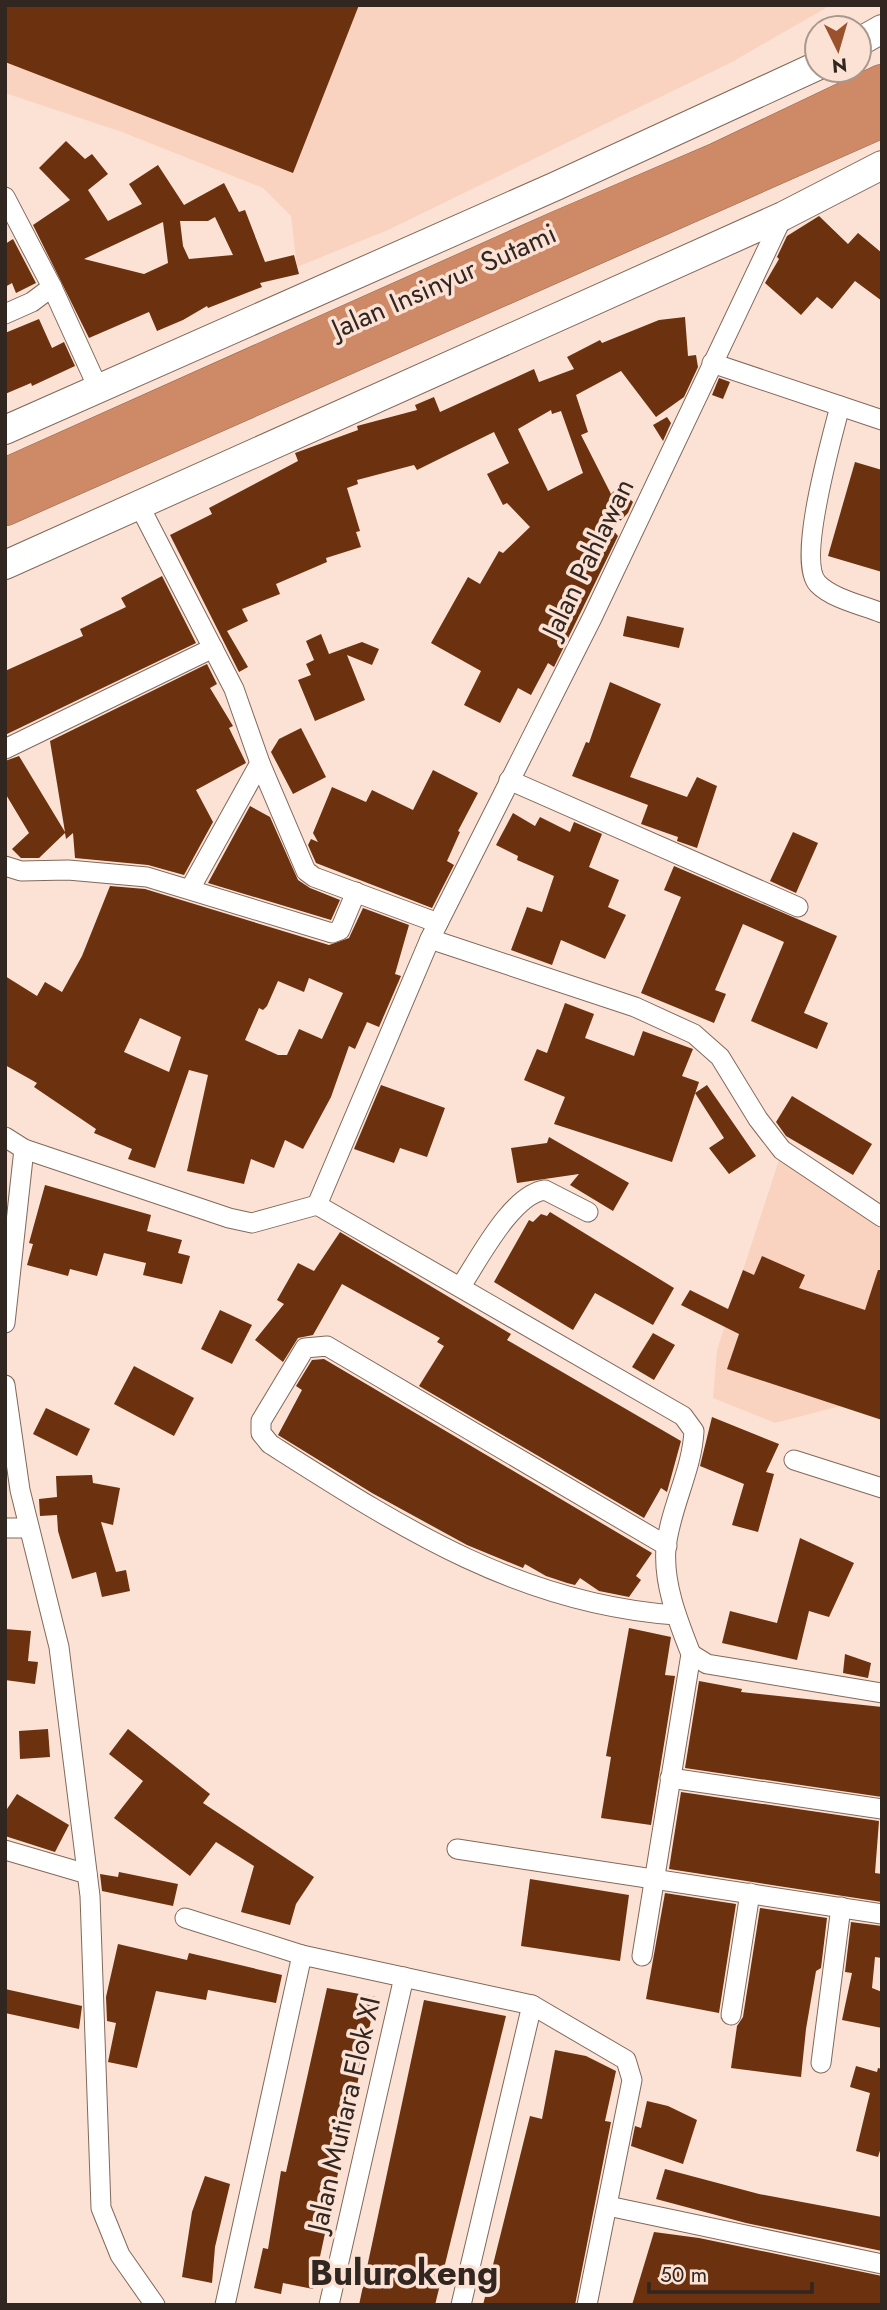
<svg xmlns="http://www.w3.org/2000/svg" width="887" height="2310" viewBox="0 0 887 2310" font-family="Jost,sans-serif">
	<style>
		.built { fill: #f9d3bf }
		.building { fill: #6c310e; fill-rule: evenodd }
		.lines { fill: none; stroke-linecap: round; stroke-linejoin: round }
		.street-casing { stroke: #83685a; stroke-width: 21 }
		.secondary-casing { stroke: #83685a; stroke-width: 30 }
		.highway-casing { stroke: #97664e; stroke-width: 38 }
		.street { stroke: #fff; stroke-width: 19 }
		.secondary { stroke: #fff; stroke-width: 28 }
		.highway { stroke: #ce8966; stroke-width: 37 }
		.labels { text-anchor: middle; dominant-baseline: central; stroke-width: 7; stroke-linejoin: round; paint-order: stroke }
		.street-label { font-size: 28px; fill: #312620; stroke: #fbe2d5 }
		.district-label { font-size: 35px; font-weight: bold; fill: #312620; stroke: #fbe2d5 }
	</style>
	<rect width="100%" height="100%" fill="#fbe2d5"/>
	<g class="built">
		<polygon points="5,5 831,5 732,62 390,229 297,267 291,216 263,188 122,132 5,93"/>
		<polygon points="779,1160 882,1228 882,1387 867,1399 775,1423 713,1398 717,1350"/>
	</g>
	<g class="building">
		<polygon points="5,5 359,5 293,173 5,62"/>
		<path d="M66,141L85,159L92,154L108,174L88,190L108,221L142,204L129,184L158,165L184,205L224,183L239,212L245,210L265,262L294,255L299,274L260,283L262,287L208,308L207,306L183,320L157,331L149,312L89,338L33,225L70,200L39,168ZM215,217L233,255L189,259L183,246L180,221H208ZM163,222L168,263L144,274L84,259Z"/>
		<polygon points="819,216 848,244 858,233 882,253 882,301 855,281 832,309 817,297 801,315 765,283 779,259 777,257 787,236"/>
		<polygon points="13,239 36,283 16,293 12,283 5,287 5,244"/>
		<path d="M685,317L688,356L696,355L698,367L684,397L656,417L621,371L576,395L588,432L581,435L611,494L618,487L633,502L628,513L612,529L618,536L554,667L548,663L531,695L518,688L500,723L464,705L481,671L431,643L468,577L480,584L499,551L503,553L530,527L507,503L503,505L487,474L509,463L494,432L417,470L414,465L357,480L358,484L347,488L360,531L356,532L361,547L326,558L327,562L276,584L280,594L242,609L248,621L227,631L248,667L239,672L170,535L212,514L209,508L298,461L295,453L358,430L357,426L417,410L415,405L434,397L440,412L534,369L539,382L574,369L567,357L600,340L602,343L659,320ZM551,410L552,414L561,411L583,473L548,491L518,429Z"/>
		<polygon points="39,319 52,348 64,342 75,366 32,386 31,383 5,394 5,333"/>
		<polygon points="719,378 730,382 723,399 712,395"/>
		<polygon points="667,417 671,423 663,441 653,425"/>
		<polygon points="855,462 882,470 882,572 828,556"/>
		<polygon points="162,576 196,643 5,735 5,671 83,636 80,629 126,607 121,598"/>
		<polygon points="627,616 684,628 679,648 623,636"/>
		<polygon points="321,634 329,654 362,642 379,649 372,665 347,655 365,700 315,721 298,680 311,675 306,664 314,660 306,641"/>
		<polygon points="207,664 217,684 210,688 233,726 229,728 246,763 196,790 213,822 184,875 148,865 75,858 73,833 66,839 65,833 39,858 21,858 12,849 29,833 5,793 5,761 19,756 65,832 50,741"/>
		<polygon points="610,682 661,704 630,777 687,797 697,777 717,786 697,848 677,841 678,837 641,824 648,805 572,776 586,742 589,743"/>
		<polygon points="301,728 326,777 293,794 271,752 279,739"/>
		<polygon points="433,770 478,793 458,831 460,832 447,861 454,865 432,908 316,863 308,845 311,839 318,842 313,833 332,787 366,802 372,790 413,810"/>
		<polygon points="250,806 270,817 298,880 310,888 340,900 331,920 208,883"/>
		<polygon points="513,813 535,826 540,817 570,832 574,822 602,834 589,867 619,880 608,907 626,915 605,959 561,940 552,965 511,950 527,907 542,912 554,876 517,860 518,856 496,845"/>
		<polygon points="793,832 818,843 796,893 770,881"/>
		<polygon points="674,866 837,936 804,1013 828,1023 817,1049 751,1021 784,942 743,924 715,990 726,994 714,1023 641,993 681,897 664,890"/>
		<path d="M110,886L145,889L329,945L349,938L363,908L409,925L395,974L401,976L379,1027L367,1022L355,1049L349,1046L331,1097L303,1149L285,1140L274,1168L251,1159L244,1184L187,1171L208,1075L189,1070L155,1168L128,1159L132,1149L94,1133L96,1129L34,1087L37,1083L5,1065V976L37,996L45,982L62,992L82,956ZM309,978L343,993L322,1039L299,1029L287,1055H278L245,1040L259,1008L263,1010L267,1006L278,981L304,992ZM140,1018L181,1037L169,1072L124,1052Z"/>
		<polygon points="565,1003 594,1014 585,1038 634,1056 643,1031 693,1049 682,1076 699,1082 672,1162 554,1124 565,1097 524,1080 537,1049 547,1053"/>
		<polygon points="381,1085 445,1108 427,1157 400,1148 394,1163 354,1149"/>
		<polygon points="707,1085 756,1156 729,1174 709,1148 724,1138 695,1093"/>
		<polygon points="792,1096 872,1144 853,1175 786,1136 776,1122"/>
		<polygon points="549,1137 629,1183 613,1211 570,1185 579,1174 517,1183 511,1148 547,1143"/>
		<polygon points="45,1185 151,1215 147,1231 182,1240 178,1253 190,1256 182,1284 143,1275 146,1263 104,1253 97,1276 70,1269 68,1276 27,1265 33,1244 29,1243"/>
		<polygon points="550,1212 674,1288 653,1325 595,1293 573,1330 494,1282 529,1220 533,1222 541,1214 547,1216"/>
		<polygon points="340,1232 511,1334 507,1340 681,1441 667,1492 661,1488 644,1518 419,1386 444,1346 437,1342 440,1338 342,1284 313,1335 298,1338 283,1362 255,1340 284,1304 277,1300 298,1263 314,1271"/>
		<polygon points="762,1256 805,1275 799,1288 865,1310 878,1270 882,1270 882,1420 727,1369 739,1334 681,1305 690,1290 728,1309 743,1270 754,1275"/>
		<polygon points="220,1310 252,1325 232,1364 201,1349"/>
		<polygon points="653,1333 675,1345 654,1380 632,1367"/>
		<polygon points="324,1359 652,1553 636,1576 641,1580 629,1597 599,1591 580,1578 575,1585 567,1583 546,1576 525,1564 523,1568 467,1545 372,1493 278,1435 302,1390 296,1386 312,1360"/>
		<polygon points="134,1366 194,1398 174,1436 114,1404"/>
		<polygon points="46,1408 90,1429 77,1456 33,1434"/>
		<polygon points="712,1417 779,1444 766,1472 774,1474 758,1532 732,1525 744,1484 700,1466"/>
		<polygon points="92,1475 93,1483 120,1488 113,1525 101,1522 116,1572 126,1570 130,1591 102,1597 96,1572 72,1579 58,1531 57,1515 40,1516 39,1499 57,1497 56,1476"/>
		<polygon points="800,1538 854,1563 829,1617 809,1611 797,1660 722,1643 730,1611 777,1623"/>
		<polygon points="629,1628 671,1637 665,1675 675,1676 651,1825 601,1818 611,1757 606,1756"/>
		<polygon points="5,1629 31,1631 28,1661 38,1662 35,1684 5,1680"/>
		<polygon points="845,1654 871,1663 868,1678 843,1673"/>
		<polygon points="699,1681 742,1689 741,1692 882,1707 882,1797 685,1768"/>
		<polygon points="48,1729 50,1757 20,1759 19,1731"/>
		<polygon points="128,1729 210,1794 203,1803 314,1877 296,1904 290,1925 241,1912 254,1866 216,1842 190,1876 114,1818 143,1781 109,1754"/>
		<polygon points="681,1792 879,1821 875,1873 882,1874 882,1902 669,1869"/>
		<polygon points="17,1794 69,1825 55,1852 5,1836 5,1812"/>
		<polygon points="119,1872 178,1884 173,1906 102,1891 100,1874 118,1877"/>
		<polygon points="530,1879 629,1895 620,1961 521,1946"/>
		<polygon points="665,1893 736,1904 719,2013 646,1999"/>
		<polygon points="760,1908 827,1918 821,1968 816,1971 806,2029 801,2077 731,2068 737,2026 743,2017"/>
		<polygon points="851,1922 882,1926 882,1958 875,1957 872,1988 882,1992 882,2028 842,2020 852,1973 845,1972"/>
		<polygon points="118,1944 187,1960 189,1953 282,1975 276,2003 208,1990 206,2000 156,1991 137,2068 108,2062 116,2023 107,2021 106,1997"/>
		<polygon points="327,1988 376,1997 313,2289 283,2283 281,2294 254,2288 263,2248 268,2249 281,2171 286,2172"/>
		<polygon points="5,1989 82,2006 79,2029 5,2013"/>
		<polygon points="424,2000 506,2016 435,2305 359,2305"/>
		<polygon points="555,2050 586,2056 616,2071 605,2121 611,2122 575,2305 483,2305 530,2116 542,2119"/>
		<polygon points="856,2066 877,2072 878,2068 882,2069 882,2144 878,2157 856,2151 870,2093 850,2087"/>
		<polygon points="647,2101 668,2106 697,2120 683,2164 631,2146 635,2126 641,2128"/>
		<polygon points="665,2169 759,2194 882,2217 882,2251 746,2223 656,2199"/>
		<polygon points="205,2176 230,2184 215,2247 212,2283 182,2277 192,2212"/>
		<polygon points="654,2232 699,2238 882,2276 882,2305 632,2305"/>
	</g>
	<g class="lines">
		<defs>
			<g id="street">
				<polyline points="5,197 52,287"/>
				<polyline points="783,216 592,618 430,939 635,1007 694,1034 720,1057 758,1119 782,1150 882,1217"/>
				<polyline points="5,314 32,302 52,287 99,390"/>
				<polyline points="712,363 882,420"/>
				<path d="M840,406C832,438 796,561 818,584C833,599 862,605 882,613"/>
				<polyline points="140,507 234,689 260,763 306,871 314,877 438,923"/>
				<polyline points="5,749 213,648"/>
				<polyline points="509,780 798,907"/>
				<polyline points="5,866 21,871 68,870 147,877 332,933 340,930 356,892"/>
				<polyline points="190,889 260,763"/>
				<polyline points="5,1137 24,1149 229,1218 252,1223 317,1205"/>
				<path d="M317,1205L683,1416L694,1431C692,1471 670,1508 666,1548C663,1584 678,1621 691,1654L642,1956"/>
				<polyline points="317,1205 430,939"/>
				<path d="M461,1286C479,1259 512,1194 545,1190L588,1212"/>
				<polyline points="5,1323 24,1149"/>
				<polyline points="5,1385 20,1490 59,1647 90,1896 101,2208 120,2255 155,2305"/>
				<polyline points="794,1460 882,1488"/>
				<polyline points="5,1528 28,1528"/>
				<path d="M667,1546L327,1346L305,1348L261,1421V1433L270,1444C399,1526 518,1604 676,1615"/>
				<polyline points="691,1654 707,1664 882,1693"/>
				<polyline points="670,1778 882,1809"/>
				<polyline points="457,1849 882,1914"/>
				<polyline points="5,1850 87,1874"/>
				<polyline points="185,1918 302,1955"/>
				<polyline points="731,2015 750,1893"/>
				<polyline points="821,2063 841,1907"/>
				<polyline points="608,2206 882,2264"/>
				<polyline points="225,2305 302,1955 532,2005 626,2060 632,2080 587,2305"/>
				<polyline points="329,2305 404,1977"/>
				<polyline points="461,2305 532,2005"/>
			</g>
			<g id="secondary">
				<polyline points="859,42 882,29"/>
				<polyline points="5,430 556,186 817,66"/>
				<polyline points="5,565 783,216 882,165"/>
			</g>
			<g id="highway">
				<polyline points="5,477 557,230 718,161 882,83"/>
				<polyline points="5,507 882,119"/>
			</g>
		</defs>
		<use href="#street" class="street-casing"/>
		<use href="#secondary" class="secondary-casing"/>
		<use href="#highway" class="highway-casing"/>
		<use href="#street" class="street"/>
		<use href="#secondary" class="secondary"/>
		<use href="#highway" class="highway"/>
	</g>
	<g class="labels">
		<g class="street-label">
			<text transform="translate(444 281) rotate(-24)">Jalan Insinyur Sutami</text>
			<text transform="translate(588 558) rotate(-64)">Jalan Pahlawan</text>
			<text transform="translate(344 2114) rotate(-77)">Jalan Mutiara Elok XI</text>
		</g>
		<g class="district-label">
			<text x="404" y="2273">Bulurokeng</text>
		</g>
	</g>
	<rect width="887" height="2310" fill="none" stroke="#312620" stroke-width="14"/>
	<g transform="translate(838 49) rotate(175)"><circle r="33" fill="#fbe2d5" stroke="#aa978d" stroke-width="2"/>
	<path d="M0-5L12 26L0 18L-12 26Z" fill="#99522b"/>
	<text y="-10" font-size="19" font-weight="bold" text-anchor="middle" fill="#312620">N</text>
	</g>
	<path d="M649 2282v10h163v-10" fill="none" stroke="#312620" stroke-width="3.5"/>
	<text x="660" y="2282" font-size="21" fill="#312620" stroke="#fbe2d5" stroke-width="5" paint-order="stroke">50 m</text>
</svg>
